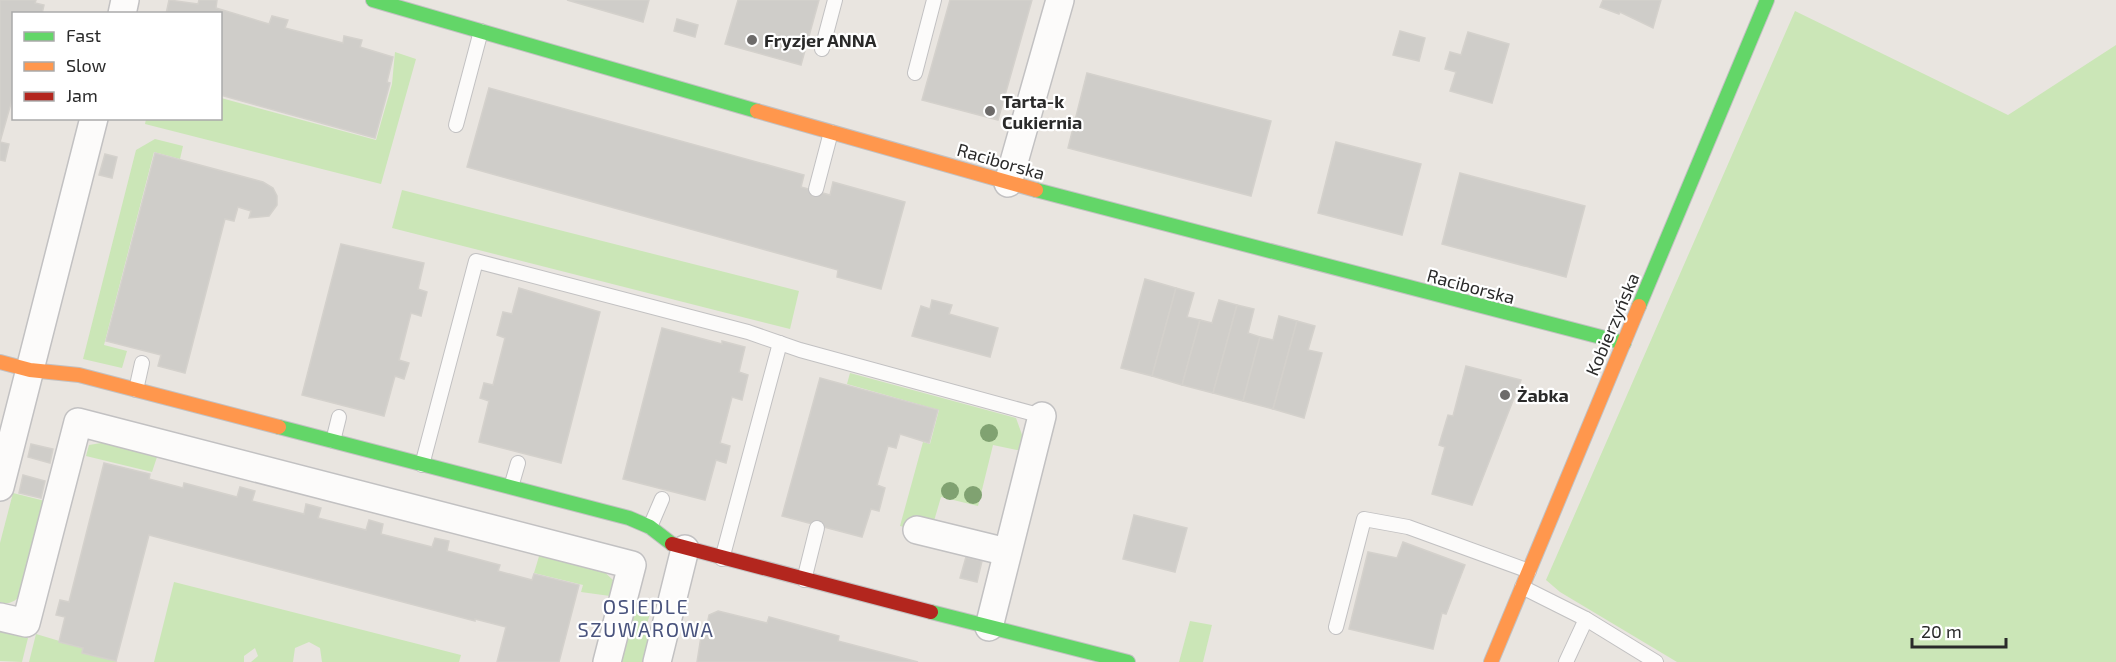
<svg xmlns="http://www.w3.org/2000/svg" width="2116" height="662" viewBox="0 0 2116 662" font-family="'Exo 2',sans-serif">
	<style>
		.green { fill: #cbe6b7 }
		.building { fill: #cfcdc9; stroke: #d4d1cc; stroke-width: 1.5 }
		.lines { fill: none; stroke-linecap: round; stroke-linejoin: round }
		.lane-casing { stroke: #c2c1c2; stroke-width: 16 }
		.street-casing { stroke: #c2c1c2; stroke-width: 30 }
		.fast-casing { stroke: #c2c1c2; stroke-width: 16 }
		.slow-casing { stroke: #c2c1c2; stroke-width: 16 }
		.jam-casing { stroke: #c2c1c2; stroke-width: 16 }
		.lane { stroke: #fcfbfa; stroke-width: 14 }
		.street { stroke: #fcfbfa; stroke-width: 27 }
		.fast { stroke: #63d668; stroke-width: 14 }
		.slow { stroke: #ff974d; stroke-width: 14 }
		.jam { stroke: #b3261e; stroke-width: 14 }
		.tree { fill: #80a271 }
		.poi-dot { fill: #6d6b6a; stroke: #fff; stroke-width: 2 }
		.labels { text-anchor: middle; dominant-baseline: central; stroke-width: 4.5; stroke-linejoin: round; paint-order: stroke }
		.poi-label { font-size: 18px; font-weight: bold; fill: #2a2a2a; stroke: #fff; text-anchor: start }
		.street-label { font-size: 18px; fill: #2a2a2a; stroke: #fff }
		.neighbourhood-label { font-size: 20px; letter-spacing: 1.5px; fill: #49537d; stroke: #fff }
	</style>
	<rect width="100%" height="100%" fill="#e9e5e0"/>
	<g class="green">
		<polygon points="1795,11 2008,115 2116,45 2116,662 1677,662 1560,592 1546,580"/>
		<polygon points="395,52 416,59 381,184 145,124 146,119 220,118 221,98 376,140 392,84"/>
		<polygon points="155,139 183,146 180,159 154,152 104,345 127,351 122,368 83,359 136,150"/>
		<polygon points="402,190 799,291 790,329 392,228"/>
		<polygon points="850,373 1016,418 1025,443 1022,451 993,445 978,506 941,497 934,521 913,529 900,526 923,442 930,444 939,410 847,384"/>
		<polygon points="107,442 158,454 152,472 86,456 89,445"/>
		<path d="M13,493L45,501L20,596C14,602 8,605 0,602V543Z"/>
		<polygon points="540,553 600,568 613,580 610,596 581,592 583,585 534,573"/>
		<polygon points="174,582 461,655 459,662 322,662 320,648 309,642 295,648 293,662 251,662 258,656 255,648 244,656 244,662 154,662"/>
		<polygon points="631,609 650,614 644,633 650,635 643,662 617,662"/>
		<polygon points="1190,621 1212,625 1203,662 1179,662"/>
		<polygon points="0,631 28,638 22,662 0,661"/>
		<polygon points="36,634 83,648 83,653 118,662 29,662"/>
	</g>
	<g class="building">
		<polygon points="0,0 36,0 35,3 44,5 42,14 14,14 14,93 0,142 9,144 5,161 0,160"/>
		<polygon points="169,0 198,4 199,0 217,0 216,8 269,24 272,16 288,20 285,28 343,43 344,36 362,40 360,47 393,57 387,82 390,83 375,138 220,95 220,14 166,14"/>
		<polygon points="567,0 649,0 643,22"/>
		<polygon points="738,0 819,0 801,65 725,44"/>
		<polygon points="950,0 1032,0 998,120 922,100"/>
		<polygon points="1603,0 1661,0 1653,28 1620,12 1619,14 1600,7"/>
		<polygon points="677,19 698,25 695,37 674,31"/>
		<polygon points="1400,31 1425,38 1419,61 1393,55"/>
		<polygon points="1468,32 1509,44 1492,103 1450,91 1456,72 1445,69 1450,52 1461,55"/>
		<polygon points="1087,73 1271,121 1251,196 1068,148"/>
		<polygon points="489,88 804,175 801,187 830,195 833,182 905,202 881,289 837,277 838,270 467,167"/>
		<polygon points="1336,142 1421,164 1402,235 1318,213"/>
		<polygon points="155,153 263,182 273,188 277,196 277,205 269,216 249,218 251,211 238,207 234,221 225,219 185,373 158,366 161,355 106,341"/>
		<polygon points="105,154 117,157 112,178 99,175"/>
		<polygon points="1460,173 1585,206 1566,277 1442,244"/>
		<polygon points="341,244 424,263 418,289 427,292 421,316 411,313 399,360 409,363 404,379 395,376 384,416 302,395"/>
		<polygon points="1145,279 1176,288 1152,376 1121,368"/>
		<polygon points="519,288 600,312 561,463 479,442 489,401 480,398 484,383 493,385 505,338 497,335 503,312 512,314"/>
		<polygon points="1176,288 1194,293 1187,317 1200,320 1182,385 1152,376"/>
		<polygon points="932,300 952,305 949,314 998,328 990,357 912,336 921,306 930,309"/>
		<polygon points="1219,300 1237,305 1213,393 1182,385 1200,320 1212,323"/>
		<polygon points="1237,305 1254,309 1248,333 1260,337 1243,401 1213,393"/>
		<polygon points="1279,316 1297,321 1273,409 1243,401 1260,337 1273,340"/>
		<polygon points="1297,321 1315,326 1308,350 1322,353 1304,418 1273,409"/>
		<polygon points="662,328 722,344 722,341 745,347 739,372 748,375 742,400 732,397 720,443 730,446 728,455 726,463 716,460 705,500 623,479"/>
		<polygon points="1466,366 1521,380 1472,505 1432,494 1445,447 1439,445 1448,415 1453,416"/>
		<polygon points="820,378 938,410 929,443 900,434 896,448 888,446 877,485 885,488 879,511 871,509 862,537 782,516"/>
		<polygon points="31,444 53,449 50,463 28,457"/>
		<polygon points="104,463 150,474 149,479 183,488 184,483 237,497 240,487 255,491 252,501 304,514 306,504 314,506 321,508 318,518 366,530 369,520 383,524 381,534 432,547 435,538 449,541 447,551 500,565 498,571 532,580 534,574 579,585 559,662 497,662 506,627 475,619 475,621 149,535 116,661 82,653 83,648 59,642 65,617 56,615 60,600 69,602"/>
		<polygon points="23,475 45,481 41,498 19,493"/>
		<polygon points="1134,515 1187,528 1175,572 1123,559"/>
		<polygon points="1403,542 1465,565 1446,614 1442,613 1433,649 1349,629 1368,552 1397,558"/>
		<polygon points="966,557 982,561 977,582 960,578"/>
		<polygon points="718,611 767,623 769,617 839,636 838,641 918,662 697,662 703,624 707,625 709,615"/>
	</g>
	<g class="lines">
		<defs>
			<g id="lane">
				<polyline points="822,49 835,0"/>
				<polyline points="915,73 934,0"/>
				<polyline points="456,125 481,31"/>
				<polyline points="816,189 831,132"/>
				<polyline points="136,390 142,363"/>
				<polyline points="333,441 339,417"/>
				<polyline points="422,465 476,261 748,332 800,350 1042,416"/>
				<polyline points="511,487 518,463"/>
				<polyline points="650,527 662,499"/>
				<polyline points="722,559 780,343"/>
				<polyline points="804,580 817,528"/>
				<polyline points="1522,587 1586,619 1656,662"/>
				<polyline points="1336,627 1364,519 1408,527 1529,571"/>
				<polyline points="1566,662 1586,619"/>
			</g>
			<g id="street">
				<polyline points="122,14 125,0"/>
				<polyline points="1008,183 1060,0"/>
				<polyline points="0,487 94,118"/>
				<polyline points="917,530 1007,552"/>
				<polyline points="0,617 26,623 78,422 632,565 607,662"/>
				<polyline points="989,627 1042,416"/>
				<polyline points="657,662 685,549"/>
			</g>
			<g id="fast">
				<polyline points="373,0 757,111"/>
				<polyline points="1036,190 1624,343"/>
				<polyline points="1639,306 1767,0"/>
				<polyline points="279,427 629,518 650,527 672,544"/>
				<polyline points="931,612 1128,662"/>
			</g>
			<g id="slow">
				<polyline points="757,111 1036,190"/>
				<polyline points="0,362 30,370 79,375 279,427"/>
				<polyline points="1491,662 1639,306"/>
			</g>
			<polyline id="jam" points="672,544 931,612"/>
		</defs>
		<use href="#lane" class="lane-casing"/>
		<use href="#street" class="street-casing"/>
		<use href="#fast" class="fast-casing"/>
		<use href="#slow" class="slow-casing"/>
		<use href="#jam" class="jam-casing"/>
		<use href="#lane" class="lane"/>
		<use href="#street" class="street"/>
		<use href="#fast" class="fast"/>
		<use href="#slow" class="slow"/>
		<use href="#jam" class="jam"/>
	</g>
	<g class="tree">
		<circle cx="989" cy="433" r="9"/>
		<circle cx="950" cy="491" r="9"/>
		<circle cx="973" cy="495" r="9"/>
	</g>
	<g class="poi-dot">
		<circle cx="752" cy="40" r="6"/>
		<circle cx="990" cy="111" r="6"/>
		<circle cx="1505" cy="395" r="6"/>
	</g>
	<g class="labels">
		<g class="poi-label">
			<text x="764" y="40">Fryzjer ANNA</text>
			<text x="1002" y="101">Tarta-k<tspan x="1002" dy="21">Cukiernia</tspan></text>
			<text x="1517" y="395">Żabka</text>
		</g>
		<g class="street-label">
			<text transform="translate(1001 161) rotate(16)">Raciborska</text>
			<text transform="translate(1471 286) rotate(15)">Raciborska</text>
			<text transform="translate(1612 324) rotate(-67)">Kobierzyńska</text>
		</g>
		<g class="neighbourhood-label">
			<text x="646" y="606">OSIEDLE<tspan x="646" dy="23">SZUWAROWA</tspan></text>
		</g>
	</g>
	<rect x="12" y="12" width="210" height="108" fill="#ffffff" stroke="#aaaaaa" stroke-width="1.5"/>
	<rect x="24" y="32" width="30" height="9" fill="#63d668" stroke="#aaaaaa" stroke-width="1.5"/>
	<text x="66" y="42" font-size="18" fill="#2a2a2a">Fast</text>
	<rect x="24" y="62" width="30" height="9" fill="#ff974d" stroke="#aaaaaa" stroke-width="1.5"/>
	<text x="66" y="72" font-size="18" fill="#2a2a2a">Slow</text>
	<rect x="24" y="92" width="30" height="9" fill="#b3261e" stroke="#aaaaaa" stroke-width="1.5"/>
	<text x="66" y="102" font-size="18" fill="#2a2a2a">Jam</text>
	<path d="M1912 638v9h94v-9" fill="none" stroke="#2a2a2a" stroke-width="3"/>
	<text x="1921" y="638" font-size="18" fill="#2a2a2a" stroke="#ffffff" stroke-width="4.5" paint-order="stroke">20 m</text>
</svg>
